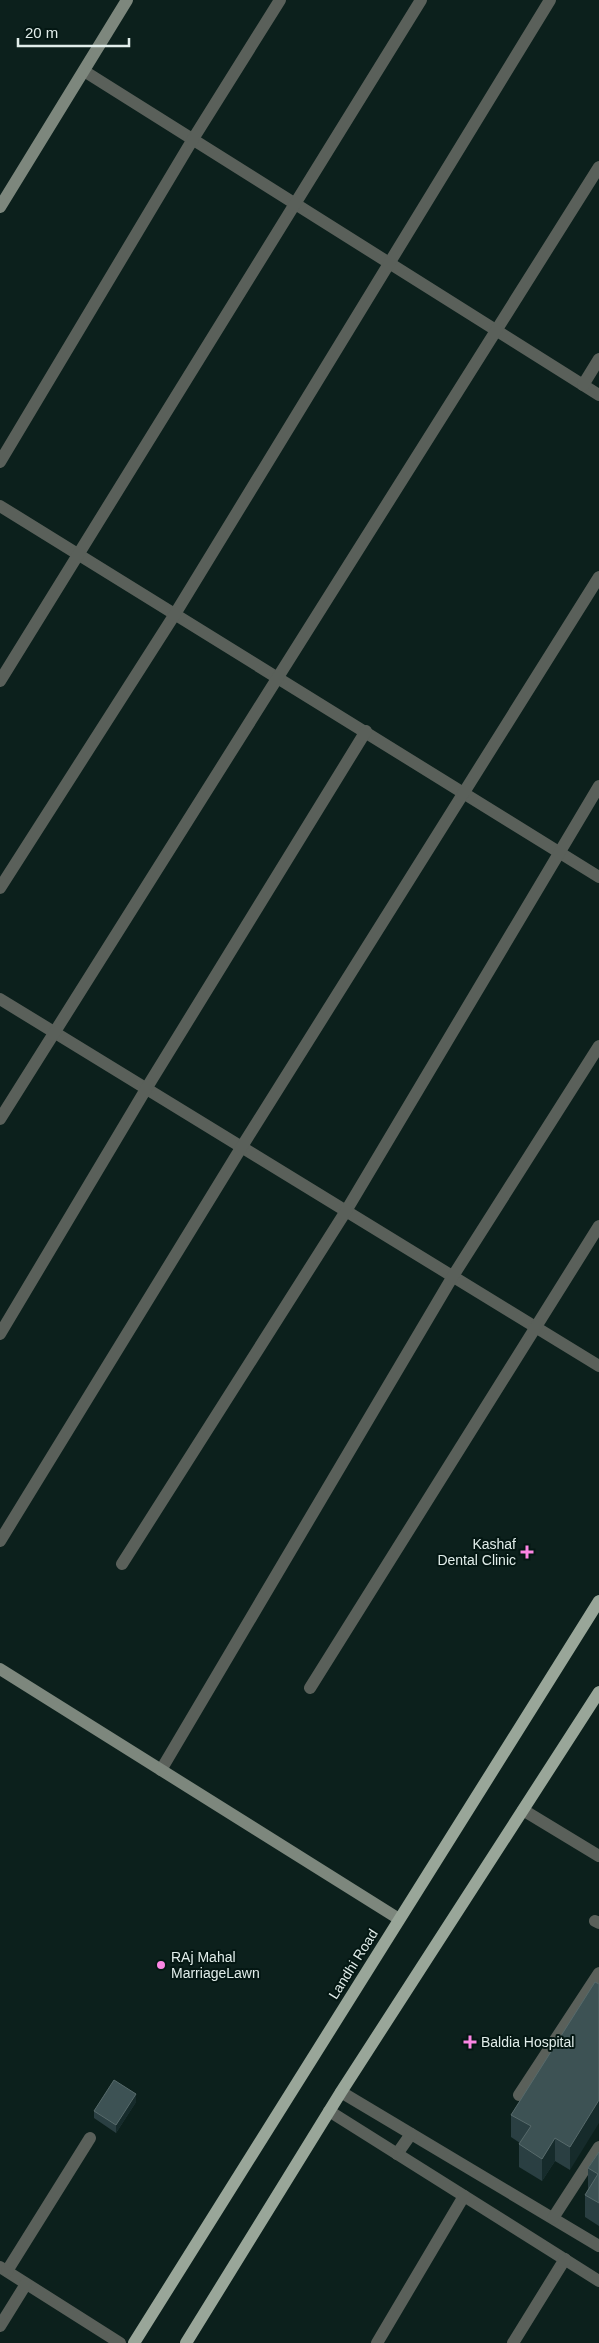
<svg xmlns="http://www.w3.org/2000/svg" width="599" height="2343" viewBox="0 0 599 2343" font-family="Arial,sans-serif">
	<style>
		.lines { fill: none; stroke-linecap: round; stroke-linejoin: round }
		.lane { stroke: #5a605a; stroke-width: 12 }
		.street { stroke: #5a605a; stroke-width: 12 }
		.secondary { stroke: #7d877d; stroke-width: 12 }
		.primary { stroke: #99a699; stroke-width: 12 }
		.wall { fill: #2a3f42 }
		.shaded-wall { fill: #162b2b }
		.building { fill: #3d5254; stroke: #576a6b }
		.poi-dot { fill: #fc86e4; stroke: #041713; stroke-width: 2 }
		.labels { text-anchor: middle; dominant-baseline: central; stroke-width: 4; stroke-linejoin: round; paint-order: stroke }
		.poi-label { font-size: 14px; fill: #e1edea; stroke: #041713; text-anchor: start }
		.street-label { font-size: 14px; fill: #e1edea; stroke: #041713 }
	</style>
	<rect width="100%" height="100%" fill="#0c201c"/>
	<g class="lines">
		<g class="lane">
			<polyline points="595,1921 599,1923"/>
			<polyline points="341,2092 599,2246"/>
			<polyline points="519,2095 599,1973"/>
			<polyline points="397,2154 411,2134"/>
			<polyline points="553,2218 599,2147"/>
			<polyline points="0,2267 120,2343"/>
			<polyline points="7,2271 90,2138"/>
			<polyline points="0,2326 26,2284"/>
		</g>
		<g class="street">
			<polyline points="84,71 599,395"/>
			<polyline points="583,385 599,359"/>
			<polyline points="0,462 193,139 280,0"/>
			<polyline points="0,506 599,877"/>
			<polyline points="0,681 421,0"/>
			<polyline points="0,888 175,614 550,0"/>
			<polyline points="0,999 599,1366"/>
			<polyline points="0,1119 599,167"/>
			<polyline points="0,1334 146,1089 366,731"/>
			<polyline points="0,1541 241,1148 599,577"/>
			<polyline points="122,1564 346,1211 599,786"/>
			<polyline points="310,1688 599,1226"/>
			<polyline points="161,1770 453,1276 599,1046"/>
			<polyline points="523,1810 599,1856"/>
			<polyline points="329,2111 599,2281"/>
			<polyline points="377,2343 464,2196"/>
			<polyline points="513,2343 565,2259"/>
		</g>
		<g class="secondary">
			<polyline points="0,207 127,0"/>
			<polyline points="0,1669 399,1919"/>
		</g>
		<g class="primary">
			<polyline points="134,2343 599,1601"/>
			<polyline points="186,2343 341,2092 599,1692"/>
		</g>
	</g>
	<g class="wall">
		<polygon points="599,1984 570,2170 555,2161 542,2181 519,2167 519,2144 520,2143 511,2137 511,2115"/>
		<polygon points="136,2102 116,2133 94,2118 94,2111"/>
		<polygon points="599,2152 599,2226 585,2217 585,2195 588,2189 588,2168"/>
	</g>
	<g class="shaded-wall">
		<polygon points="136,2094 136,2102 116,2133 116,2125"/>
		<polygon points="599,2100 599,2123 570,2170 570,2147"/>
		<polygon points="555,2138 555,2161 542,2181 542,2159"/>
	</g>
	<g class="building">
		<polygon points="595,1982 599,1984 599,2100 570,2147 555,2138 542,2159 519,2144 531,2126 511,2115"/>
		<polygon points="114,2080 136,2094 116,2125 94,2111"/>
		<polygon points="599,2152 599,2203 585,2195 598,2174 588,2168"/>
	</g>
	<g class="poi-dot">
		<path d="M524.5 1544.5h5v5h5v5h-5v5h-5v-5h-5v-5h5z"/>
		<circle cx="161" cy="1965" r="5"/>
		<path d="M467.5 2034.5h5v5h5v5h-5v5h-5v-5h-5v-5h5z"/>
	</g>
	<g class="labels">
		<g class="poi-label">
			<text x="516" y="1544" text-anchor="end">Kashaf<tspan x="516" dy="16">Dental Clinic</tspan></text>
			<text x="171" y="1957">RAj Mahal<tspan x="171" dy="16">MarriageLawn</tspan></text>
			<text x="481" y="2042">Baldia Hospital</text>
		</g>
		<g class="street-label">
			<text transform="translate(353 1964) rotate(-58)">Landhi Road</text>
		</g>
	</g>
	<path d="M18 38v8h111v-8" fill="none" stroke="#e1edea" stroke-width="2.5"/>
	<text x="25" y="38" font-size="15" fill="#e1edea" stroke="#041713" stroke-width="4" paint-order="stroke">20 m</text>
</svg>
